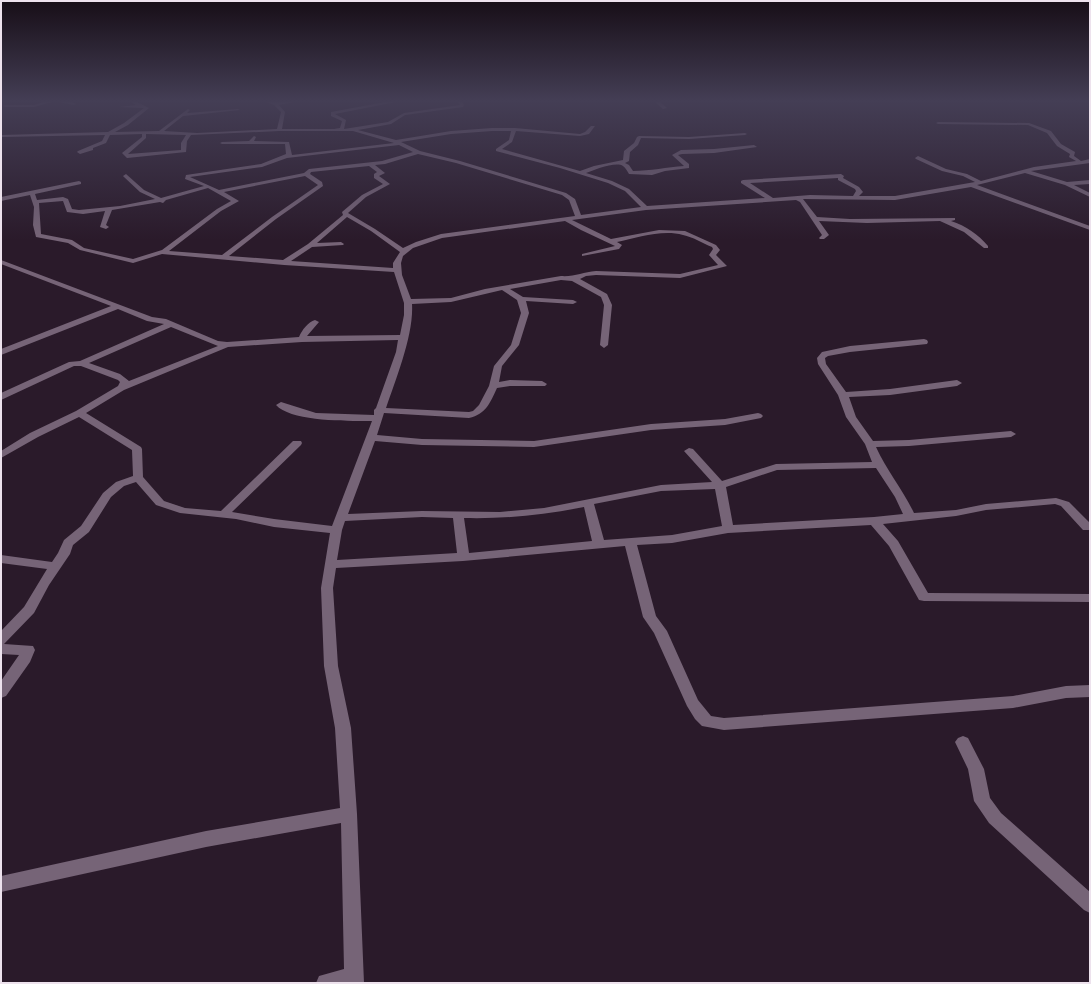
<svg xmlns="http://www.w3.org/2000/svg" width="1091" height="984" viewBox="0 0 1091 984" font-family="Montserrat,sans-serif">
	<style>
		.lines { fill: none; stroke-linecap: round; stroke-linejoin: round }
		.minor { fill: #766477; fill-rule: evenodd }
	</style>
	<rect width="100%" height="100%" fill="#2a1a2a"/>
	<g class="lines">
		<g class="minor">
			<polygon points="43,102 52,102 34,107 5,107 3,106 5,105 34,105"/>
			<polygon points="59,102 72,102 76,104 74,105"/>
			<path d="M131,102H137L149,108L128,125L115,132L159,131L188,109L190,110L187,113L238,109L240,110L183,116L164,131L197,133L277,129L281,112L274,105L266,102H294L279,105L285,112L282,129H334L340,128L342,121L331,116V112L385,102H396L335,114L346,120L344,129L388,122L404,113L460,105L458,102H462L464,105L463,107L405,115L391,124L358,130L396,140L451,131L492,128H515L580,134L585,132L591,126H595L589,134L580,136L516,131L512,142L502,149L580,171L594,166L623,160L624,151L634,143L637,137L639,136L689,137L745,133L747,134L745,135L689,139L641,138L638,145L630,152L629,161L625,163L629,165L633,171C650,171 667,167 684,166L672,155L681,150L714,149L754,145L757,147L714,153L682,154L678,155L689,164V168L665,171L652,175L629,174C627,171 626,168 623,166C616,161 594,170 586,173L612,181L629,189L647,206L765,198L741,183V181L743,180L841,174L844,176L843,178L859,187L863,192L859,196H895L975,182L963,176L942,171L916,159L915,158L918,156L946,169L967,174L981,181L1034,167L1076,161L1069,157L1070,154L1057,146L1047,133L1028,125L938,124L936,123L938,122L1029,123L1051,131L1061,144L1075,152L1074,156L1081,161L1090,159V163L1031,171L1067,182L1090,180V184L1074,185L1090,193V197L1065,185L1025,173L977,185L1090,226V230L971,187L895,200L803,199L817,217L850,219L955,218V220L951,221C966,226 978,234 988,246V248H984L964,232L940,221L867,223L819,221L829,235L824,239H820L819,238L822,235L800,202L796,200L646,210L572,220L611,239L659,230L685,231L716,245L720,250L716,255L727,266L680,278L596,275L586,276L580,279L607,294L612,305L608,345L604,348L600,345L604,305L601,297L572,281L561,280L510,289L523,297L573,300L577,302L573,304L526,301L529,313L519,345L502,366L499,382L510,380L542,381L547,384L545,386H510L497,388C490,403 486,414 469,418L384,413L377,435L422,439L534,441L651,424L725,419L758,413L761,414L763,416L761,418L725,425L651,430L534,447L422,445L375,441L348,514L422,511L500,512L544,508L661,485L712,482L684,451L689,448L693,449L722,481L776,464L872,462L865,444L846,417L838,395L818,364L817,358L822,352L850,346L924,339L927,340L928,342L927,344L850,352L828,356L825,358L826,364L846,392L890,389L957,380L962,383L957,386L890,395L849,397L856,417L873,441L909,440L1011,431L1016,434L1011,437L909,446L876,447C887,471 903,490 914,513L956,510L986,504L1056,498L1069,502L1090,523V530H1083L1061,506L1055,504L986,510L956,516L883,524L898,541L928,593L1090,594V602L924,601L919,600L889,546L871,525L728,533L672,543L637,545L656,616L667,631L698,700L711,716L724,718L1013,696L1066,686L1090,685V697L1066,698L1013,708L724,730L702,726L695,719L687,706L654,633L643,617L625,546L463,561L336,568L333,588L338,666L351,728L357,814L364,983H316L319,976L344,969L341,823L206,847L1,892V876L206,831L340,808L335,728L324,666L321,588L330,533L274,527L236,519L180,513L156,505L136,482L124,486L111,497L89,532L73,545L70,554L49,585L34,613L4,644L33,646L35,650L30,662L6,696L1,698V681L19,655L1,654V631L24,607L47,569L1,563V555L52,562L58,553L64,540L81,526L103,493L116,482L133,476L132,450L79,417L38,437L1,458V451L30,433L76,411L118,386L120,382L118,380L81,366H74L1,400V393L69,362L80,361L164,324L147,321L118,309L1,355V349L111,306L1,264V260L152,317L166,319L218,341L227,342L299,337C302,330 308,322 315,320L319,322L307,336L400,335L404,315V303L394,272L284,265L162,254L133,263L80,250L68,243L36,237L33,225L34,207L30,195L1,201V197L79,181L81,182V184L35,194L37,200L63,197L68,199L72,209L79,210L120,206L155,199L140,192L124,177L123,176L126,174L144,190L161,198L204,186L185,179L186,175L261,164L286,154L285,144H222L220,143L222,142L249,141L254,136L256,137L254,141L289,142L292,155L394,143L353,131H279L191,135L187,141L186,152L127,158L122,153L142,137V134L110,135L106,143L93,148V150L80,154L77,152L78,151L102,141L105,135L1,137V135L108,132L124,123L144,108L119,107L136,105ZM492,131H511L509,140L496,149V151L560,168L608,183L625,191L641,207L581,215L575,199L566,193L460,161L420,151L401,142L451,134ZM146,134L186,135L181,143V150L128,154L146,138ZM399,145L413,152L382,161L309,169L304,173L219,190L190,177L262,167L287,158ZM418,154L456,163L562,195L569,200L575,216L441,234L416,242L403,248L375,229L348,213L366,197L390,184L379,176L385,173L375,165L385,164ZM369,166L377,172L374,174V178L383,184L362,195L342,212L343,215L308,244L283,260L229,256L276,219L323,186L322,182L310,174L311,172ZM305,176L318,185L272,217L222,255L169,251L221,211L239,201L224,192ZM838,178V180L855,189L856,191L853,196L810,195L773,198L750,183ZM208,188L231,201L217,209L162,250L133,259L84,248L72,240L41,234L39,203L63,201L67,212L83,214L105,211L100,227L106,229L109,227L106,225L112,210L160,202L163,203L166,200ZM347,217L371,231L400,252L393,263V268L291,261L312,247L343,245L344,244L341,242L317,243ZM565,221L581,230L615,246L582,254V256L619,249L622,245L617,242C637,238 662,229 683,235C693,237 702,243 712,247L713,249L709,255L718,265L680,274L596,271C583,272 574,277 561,276L485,289L451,298L411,299L402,275L401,263L403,256L413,248L442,238ZM502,290L517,300L521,313L511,345L494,366L489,386L479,405L473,411L469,412L386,408C396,379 414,334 412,304L451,302ZM171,327L218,346L129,381L120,374L89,363ZM398,340L396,352L376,408L374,410V415L316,413L281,402L276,405C291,422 350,421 372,421L332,526L274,519L232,512L301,445L302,443L301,441H293L221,511L185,508L164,501L143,477L142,449L141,447L86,413L124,390L228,347L302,342ZM876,468L895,497L903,514L874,517L733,525L726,487L777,470ZM715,489L722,526L672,535L604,540L594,504L661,491ZM584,507L592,541L469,553L464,518C506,519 543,515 584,507ZM422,517L453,518L457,553L337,560L342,530L345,521Z"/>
			<polygon points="655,102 660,102 667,108 663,109"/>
			<polygon points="963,736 968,738 984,769 990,798 1001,813 1090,892 1090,913 1084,910 989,823 974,801 968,769 955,742 958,738"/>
		</g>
	</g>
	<linearGradient id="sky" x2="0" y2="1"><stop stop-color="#170e17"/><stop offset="0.42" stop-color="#443e55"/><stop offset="1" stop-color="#443e55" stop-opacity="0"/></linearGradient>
	<rect width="1091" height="240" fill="url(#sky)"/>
	<rect width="1091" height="984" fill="none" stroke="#ede2ed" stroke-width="4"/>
</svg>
